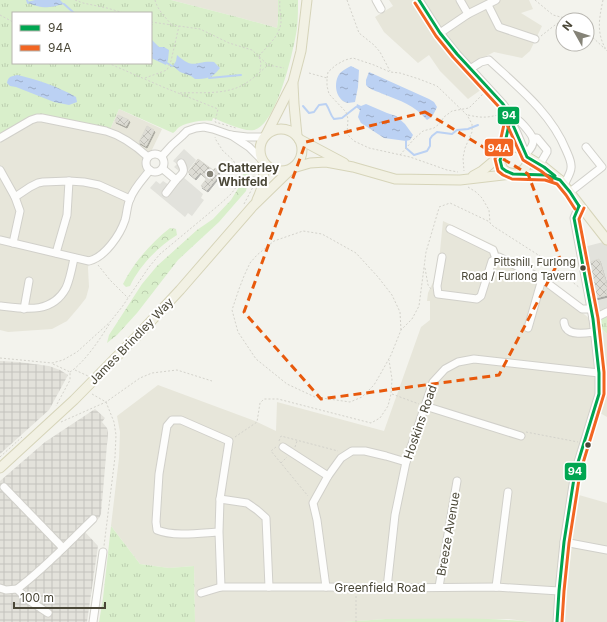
<svg xmlns="http://www.w3.org/2000/svg" width="607" height="622" viewBox="0 0 607 622" font-family="Inter,sans-serif">
	<style>
		.residential { fill: #e7e6da }
		.industrial { fill: url(#industrial-grid) }
		.forest { fill: url(#forest-crowns) }
		.park { fill: url(#park-tufts); fill-rule: evenodd }
		.parking { fill: #e2e2dc }
		.water { fill: url(#water-ripples) }
		.lines { fill: none; stroke-linecap: round; stroke-linejoin: round }
		.stream { stroke: #bbd1f3; stroke-width: 2 }
		.building { fill: url(#building-cross-hatch); stroke: #dbdad2; filter: url(#shadow) }
		.minor-casing { stroke: #d1d0ca; stroke-width: 9 }
		.major-casing { stroke: #d6d4b9; stroke-width: 11 }
		.path { stroke: #d3d2cb; stroke-width: 1; stroke-dasharray: 2 2; stroke-linecap: butt }
		.minor { stroke: #fdfdfc; stroke-width: 7 }
		.major { stroke: #f2f1e4; stroke-width: 9 }
		.bus-1-casing { stroke: #fff; stroke-width: 6 }
		.bus-2-casing { stroke: #fff; stroke-width: 6 }
		.bus-1 { stroke: #00a651; stroke-width: 3 }
		.bus-2 { stroke: #f26522; stroke-width: 3 }
		.marked { fill: none; stroke: #e8590c; stroke-width: 3; stroke-dasharray: 8 5; stroke-linejoin: round }
		.poi-dot { fill: #858377; stroke: #fff; stroke-width: 1.5 }
		.bus-dot { fill: #4a4737; stroke: #fff; stroke-width: 1.5 }
		.labels { text-anchor: middle; dominant-baseline: central; stroke-width: 4; stroke-linejoin: round; paint-order: stroke }
		.bus-label { font-size: 11px; fill: #4a4737; stroke: #fff; text-anchor: end }
		.poi-label { font-size: 12px; font-weight: bold; fill: #4a4737; stroke: #fff; text-anchor: start }
		.street-label { font-size: 12px; fill: #4a4737; stroke: #fff }
		.line-badge { stroke: #fff; stroke-width: 1.5 }
		.badge-label { font-size: 11px; text-anchor: middle; font-weight: bold; fill: #fff }
	</style>
	<defs>
		<pattern id="industrial-grid" width="8" height="8" patternUnits="userSpaceOnUse"><rect width="8" height="8" fill="#e3e2db"/><path d="M0 4h8M4 0v8" fill="none" stroke="#c4c3bd"/></pattern>
		<pattern id="forest-crowns" width="20" height="18" patternUnits="userSpaceOnUse"><rect width="20" height="18" fill="#d9efcb"/><path d="M2 6a3 3 0 1 1 6 0M12 15a3 3 0 1 1 6 0" fill="none" stroke="#bcceaf"/></pattern>
		<pattern id="park-tufts" width="24" height="20" patternUnits="userSpaceOnUse"><rect width="24" height="20" fill="#d9efcb"/><path d="M3 7l-1-3M5 7V3M7 7l1-3M15 17l-1-3M17 17v-4M19 17l1-3" fill="none" stroke="#bcceaf"/></pattern>
		<pattern id="water-ripples" width="26" height="14" patternUnits="userSpaceOnUse"><rect width="26" height="14" fill="#bbd1f3"/><path d="M2 4q2-2 4 0t4 0M15 11q2-2 4 0t4 0" fill="none" stroke="#9aabc6"/></pattern>
		<pattern id="building-cross-hatch" width="8" height="8" patternUnits="userSpaceOnUse"><rect width="8" height="8" fill="#dddcd5"/><path d="M0 0l8 8M0 8l8-8" fill="none" stroke="#bfbeb7"/></pattern>
		<filter id="shadow"><feDropShadow dx="1" dy="2" stdDeviation="0" flood-color="#0004"/></filter>
	</defs>
	<rect width="100%" height="100%" fill="#f3f3ed"/>
	<g class="residential">
		<polygon points="171,0 278,0 278,19 277,28 241,18"/>
		<polygon points="389,0 529,0 533,9 521,13 542,26 530,51 522,58 494,52 473,63 465,70 482,89 468,99 440,71 429,55 418,63 384,32 375,17 393,6"/>
		<polygon points="119,109 162,129 147,160 147,167 150,170 135,189 114,241 89,261 88,268 89,287 86,298 79,307 67,321 52,329 8,332 0,330 0,138 37,118 109,132"/>
		<polygon points="443,221 496,246 500,255 537,276 600,327 607,334 607,417 600,413 583,467 579,495 607,503 607,622 532,622 509,619 386,619 343,622 195,622 194,566 169,568 140,564 111,526 119,458 120,432 117,416 158,385 255,421 276,431 277,402 384,431 421,327 430,320 430,301 427,301 428,293 435,278 439,261"/>
	</g>
	<g class="industrial">
		<polygon points="0,361 18,362 49,366 60,370 68,375 49,410 0,454"/>
		<polygon points="95,409 105,418 102,422 107,428 108,433 101,514 99,518 85,532 98,546 87,622 0,622 0,481 45,442"/>
	</g>
	<g class="forest">
		<polygon points="248,166 250,172 246,191 219,222 178,260 137,313 117,335 107,343 109,335 142,284 157,266 197,230 213,219 231,200 239,187 243,176 244,168"/>
		<path d="M170,228L176,229L177,235C158,247 140,265 130,286L126,287L123,284C134,262 151,243 170,228Z"/>
	</g>
	<g class="park">
		<path d="M0,0H171L241,18L277,28L278,19V0H298C298,9 298,19 297,28C294,49 277,125 254,130C243,132 224,122 213,118L212,121C204,119 184,123 178,128C176,130 175,132 173,133L119,109L109,132L42,118L0,138ZM13,13H151V63H13Z"/>
		<polygon points="607,312 607,334 600,327 593,322"/>
		<polygon points="111,526 140,564 169,568 194,566 195,622 99,622 103,598"/>
		<path d="M386,619C435,619 484,617 532,622H343Z"/>
	</g>
	<g class="parking">
		<polygon points="184,149 196,160 183,177 203,194 201,198 204,200 192,216 188,213 185,217 150,188 156,181 160,184 163,181 169,185 175,178 179,171 174,167 177,164 173,161"/>
		<polygon points="607,241 607,312 593,319 580,248"/>
	</g>
	<g class="water">
		<path d="M35,0H60L64,4C47,8 44,9 28,3L27,2Z"/>
		<polygon points="151,39 159,47 164,47 169,50 168,60 166,65 151,58"/>
		<path d="M177,55C195,71 195,60 214,62L220,68C213,78 206,79 195,79L191,76L180,72L173,66L176,61Z"/>
		<path d="M351,66L359,70L358,87L355,102C353,102 350,103 348,103C335,100 333,82 340,73C343,70 347,68 351,66Z"/>
		<path d="M369,72L429,99L434,102L437,107C434,113 433,117 427,120C414,105 401,101 383,94C377,91 370,90 366,85V80Z"/>
		<path d="M18,75C38,80 57,86 76,97L77,102L69,105L54,102L16,87L10,86L7,83C8,76 12,76 18,75Z"/>
		<polygon points="357,104 361,106 366,104 387,113 396,116 405,124 413,135 410,140 406,141 384,138 361,123 358,117 360,110 356,107"/>
	</g>
	<g class="lines">
		<g class="stream">
			<polyline points="27,0 28,3"/>
			<polyline points="64,4 74,13"/>
			<polyline points="167,63 172,66"/>
			<polyline points="209,78 241,75"/>
			<path d="M303,106L309,113L314,112L319,105L326,104C330,110 330,115 334,119L342,118L356,107"/>
			<polyline points="406,141 406,148 414,155 427,151 430,146 430,139 432,136 437,132 452,134 457,130 468,129 478,125"/>
		</g>
	</g>
	<g class="building">
		<polygon points="118,115 129,120 126,126 115,121"/>
		<polygon points="147,126 154,130 146,146 139,142"/>
		<polygon points="198,159 213,170 215,168 219,171 217,174 219,175 207,190 201,186 207,178 200,172 195,178 188,172"/>
		<polygon points="599,259 607,286 607,295 595,298 587,263"/>
	</g>
	<g class="lines">
		<defs>
			<g id="minor">
				<polyline points="376,0 381,9"/>
				<polyline points="419,0 440,33 457,54 503,104 508,111 510,120 517,133 525,152"/>
				<polyline points="460,0 468,14"/>
				<polyline points="488,5 499,27 535,39"/>
				<polyline points="440,33 468,14 496,0"/>
				<path d="M470,69L481,62L489,60C518,87 551,113 566,150C568,155 572,162 571,168C571,173 566,180 564,185"/>
				<path d="M509,117C513,117 515,118 518,120C522,123 533,135 533,140C534,146 529,150 526,154"/>
				<polyline points="231,135 249,147 262,160"/>
				<path d="M0,138L31,120L37,118H42L106,131C123,136 136,146 148,157"/>
				<polyline points="533,138 537,138 547,150 547,152 540,164"/>
				<polyline points="503,152 510,120"/>
				<circle cx="155" cy="163" r="9"/>
				<polyline points="162,156 172,145 182,136 187,131 196,128 204,127 213,129 230,135 247,137 264,137"/>
				<polyline points="163,169 176,180 166,193"/>
				<polyline points="0,170 15,197 20,211 13,243"/>
				<path d="M176,180C183,173 186,172 181,163"/>
				<polyline points="570,192 602,167 586,147"/>
				<polyline points="15,197 30,187 38,183 43,182 69,181 84,182 99,185 130,199"/>
				<polyline points="450,229 493,250 496,259"/>
				<path d="M0,240L89,261C105,257 120,235 125,220C127,213 127,205 130,199C134,188 143,179 150,170"/>
				<polyline points="56,253 67,215 69,181"/>
				<polyline points="442,257 437,286 438,294 477,299 481,296 492,261 499,257 542,279"/>
				<path d="M1,306C25,309 52,314 66,288C70,279 72,268 74,258"/>
				<polyline points="24,309 29,281"/>
				<polyline points="593,319 607,312"/>
				<path d="M564,322C564,323 565,327 566,328C571,336 587,333 595,332"/>
				<polyline points="528,328 542,279 582,309 591,309"/>
				<polyline points="425,406 521,436"/>
				<polyline points="283,447 328,476"/>
				<polyline points="4,487 63,548"/>
				<polyline points="220,499 247,503 257,510 266,518 269,587"/>
				<path d="M219,532C201,533 174,537 157,530L156,522L159,474L167,426L172,420H181L229,441L220,499L219,532L221,587"/>
				<polyline points="564,542 607,550"/>
				<polyline points="326,587 317,520 313,503 328,476 341,458 352,451 365,451 386,456 406,462"/>
				<polyline points="439,587 457,481"/>
				<polyline points="496,587 508,492"/>
				<polyline points="0,588 6,590 17,589 27,599 48,613"/>
				<polyline points="387,588 395,515 406,462 433,382 445,369 458,362 474,359 599,373"/>
				<path d="M17,589C44,569 68,543 93,519"/>
				<polyline points="201,593 221,587 326,587 387,588 496,587 559,591"/>
				<polyline points="93,622 103,552"/>
				<polyline points="557,622 559,591 564,542 575,472 599,394 599,373 593,319 574,218 579,206"/>
			</g>
			<g id="major">
				<polyline points="293,84 294,104 297,136"/>
				<circle cx="281" cy="150" r="21"/>
				<polyline points="266,135 293,82 301,51 307,0"/>
				<polyline points="299,139 344,163"/>
				<polyline points="527,157 544,167 560,180 607,240"/>
				<polyline points="293,168 310,163 326,162 353,167 395,179 460,180 513,174"/>
				<path d="M518,173C543,161 512,134 502,154C499,159 500,164 503,169C510,178 534,172 545,175C550,176 555,178 560,180"/>
				<polyline points="473,176 482,171 501,155"/>
				<path d="M257,200C264,185 264,179 264,163"/>
				<polyline points="0,468 74,400 139,334 180,290 253,206 290,170"/>
			</g>
		</defs>
		<use href="#minor" class="minor-casing"/>
		<use href="#major" class="major-casing"/>
		<g class="path">
			<polyline points="75,0 83,3 107,8 124,13"/>
			<path d="M155,0C157,9 165,17 171,24"/>
			<polyline points="347,0 359,33 374,45 380,52 390,71"/>
			<polyline points="535,0 553,15 572,20"/>
			<path d="M603,0C599,19 596,34 607,51"/>
			<polyline points="0,15 13,22"/>
			<polyline points="564,20 569,19"/>
			<polyline points="151,22 200,29 229,43 252,50 268,65"/>
			<polyline points="587,32 605,49"/>
			<polyline points="541,36 555,25 563,20"/>
			<path d="M259,56C267,46 280,36 281,22C281,15 279,7 280,0"/>
			<polyline points="259,57 261,63 260,71"/>
			<polyline points="108,63 163,87 218,109 215,122 236,128"/>
			<polyline points="309,73 327,78 327,86 329,94 346,112 348,119 347,134 354,141 369,148 410,157 447,170 458,172"/>
			<polyline points="145,78 167,70 171,61 179,26"/>
			<polyline points="327,78 328,72 336,65 345,60 353,58 374,65 390,72 400,73 419,79 437,86 467,115 472,124 472,132 465,148 463,158 464,171"/>
			<path d="M180,93C200,92 222,95 241,86C251,81 260,72 268,65L284,68"/>
			<path d="M468,115C481,118 488,118 501,114"/>
			<polyline points="400,155 414,139 423,131 434,128 439,124 444,117 452,111 469,108 484,93"/>
			<polyline points="468,187 476,192 482,198 489,210 490,223 493,226 543,258 561,273 580,288"/>
			<polyline points="244,204 253,187 255,163"/>
			<polyline points="439,207 450,203 490,222"/>
			<polyline points="98,265 110,280 128,298"/>
			<polyline points="425,268 428,285 431,289"/>
			<polyline points="401,330 400,312 392,295 378,277 356,253 322,234 303,231 274,241 257,255 250,263 244,276 239,289 232,310 238,332 256,359 287,384 315,397 350,402 362,397 374,385 381,373 391,355 401,330 412,319 419,306 426,252 439,208"/>
			<polyline points="0,358 52,363 63,360 77,352 110,322 122,307 149,267 160,254 219,205 230,195 235,189 239,176 236,165 233,160 223,151 216,140 215,137"/>
			<polyline points="53,364 70,372 70,380 56,406"/>
			<polyline points="75,370 88,376"/>
			<path d="M70,372C85,362 100,339 110,323"/>
			<polyline points="92,394 106,402 114,422 116,435 115,457 104,546"/>
			<polyline points="392,394 419,404"/>
			<polyline points="61,422 106,402 140,378 152,373 177,370 212,381"/>
			<polyline points="526,432 578,442"/>
			<polyline points="235,437 257,422 260,403 264,399 278,399 371,423 380,418 388,406 391,394 392,379 389,360"/>
			<polyline points="279,441 281,436 338,451"/>
			<polyline points="276,447 271,451 308,496"/>
			<polyline points="295,447 297,441"/>
			<polyline points="0,457 22,437"/>
			<polyline points="281,463 287,457"/>
			<polyline points="356,622 356,594"/>
		</g>
		<use href="#minor" class="minor"/>
		<use href="#major" class="major"/>
		<defs>
			<g id="bus-1">
				<polyline points="419,0 440,33 457,54 503,104 508,111 510,120 503,152 500,160 502,168 506,171 513,174 546,175 560,180 570,192 579,206"/>
				<polyline points="509,116 527,157 544,167 555,176"/>
				<polyline points="557,622 559,591 564,542 575,472 599,394 599,373 593,319 574,218 579,206"/>
			</g>
			<g id="bus-2">
				<polyline points="415,3 436,36 453,57 499,107 503,113 505,120 498,151 495,159 498,171 503,175 512,179 545,180 557,184 566,195 575,209"/>
				<polyline points="504,118 523,160 541,171 552,180"/>
				<polyline points="562,622 564,591 569,543 580,473 604,394 604,372 598,318 579,219 584,208"/>
			</g>
		</defs>
		<use href="#bus-1" class="bus-1-casing"/>
		<use href="#bus-2" class="bus-2-casing"/>
		<use href="#bus-1" class="bus-1"/>
		<use href="#bus-2" class="bus-2"/>
	</g>
	<path class="marked" d="M425,112L528,174L560,259L499,375L321,399L244,312L306,142Z"/>
	<circle class="poi-dot" cx="210" cy="174" r="4"/>
	<g class="bus-dot">
		<circle cx="583" cy="268" r="3.5"/>
		<circle cx="588" cy="445" r="3.5"/>
	</g>
	<g class="labels">
		<g class="bus-label">
			<text x="576" y="262">Pittshill, Furlong<tspan x="576" dy="14">Road / Furlong Tavern</tspan></text>
		</g>
		<g class="poi-label">
			<text x="218" y="167">Chatterley<tspan x="218" dy="14">Whitfeld</tspan></text>
		</g>
		<g class="street-label">
			<text transform="translate(131 341) rotate(-46)">James Brindley Way</text>
			<text transform="translate(420 422) rotate(-71)">Hoskins Road</text>
			<text transform="translate(448 534) rotate(-80)">Breeze Avenue</text>
			<text x="380" y="587">Greenfield Road</text>
		</g>
	</g>
	<g class="line-badge">
		<rect x="497" y="106" width="23" height="19" rx="4" fill="#00a651"/>
		<rect x="484" y="138" width="30" height="19" rx="4" fill="#f26522"/>
		<rect x="564" y="462" width="23" height="19" rx="4" fill="#00a651"/>
	</g>
	<g class="badge-label">
		<text x="509" y="119">94</text>
		<text x="499" y="152">94A</text>
		<text x="575" y="475">94</text>
	</g>
	<rect x="12" y="12" width="140" height="52" fill="#ffffff" stroke="#b7b5af"/>
	<rect x="20" y="25" width="20" height="6" fill="#00a651" stroke="#b7b5af"/>
	<text x="48" y="32" font-size="12" fill="#4a4737">94</text>
	<rect x="20" y="45" width="20" height="6" fill="#f26522" stroke="#b7b5af"/>
	<text x="48" y="52" font-size="12" fill="#4a4737">94A</text>
	<g transform="translate(575 32) rotate(309)"><circle r="19" fill="#ffffff" stroke="#b7b5af"/>
	<path d="M0-3L7 15L0 10L-7 15Z" fill="#858377"/>
	<text y="-6" font-size="11" font-weight="bold" text-anchor="middle" fill="#4a4737">N</text>
	</g>
	<path d="M14 602v6h91v-6" fill="none" stroke="#4a4737" stroke-width="2"/>
	<text x="20" y="602" font-size="12" fill="#4a4737" stroke="#ffffff" stroke-width="3" paint-order="stroke">100 m</text>
</svg>
